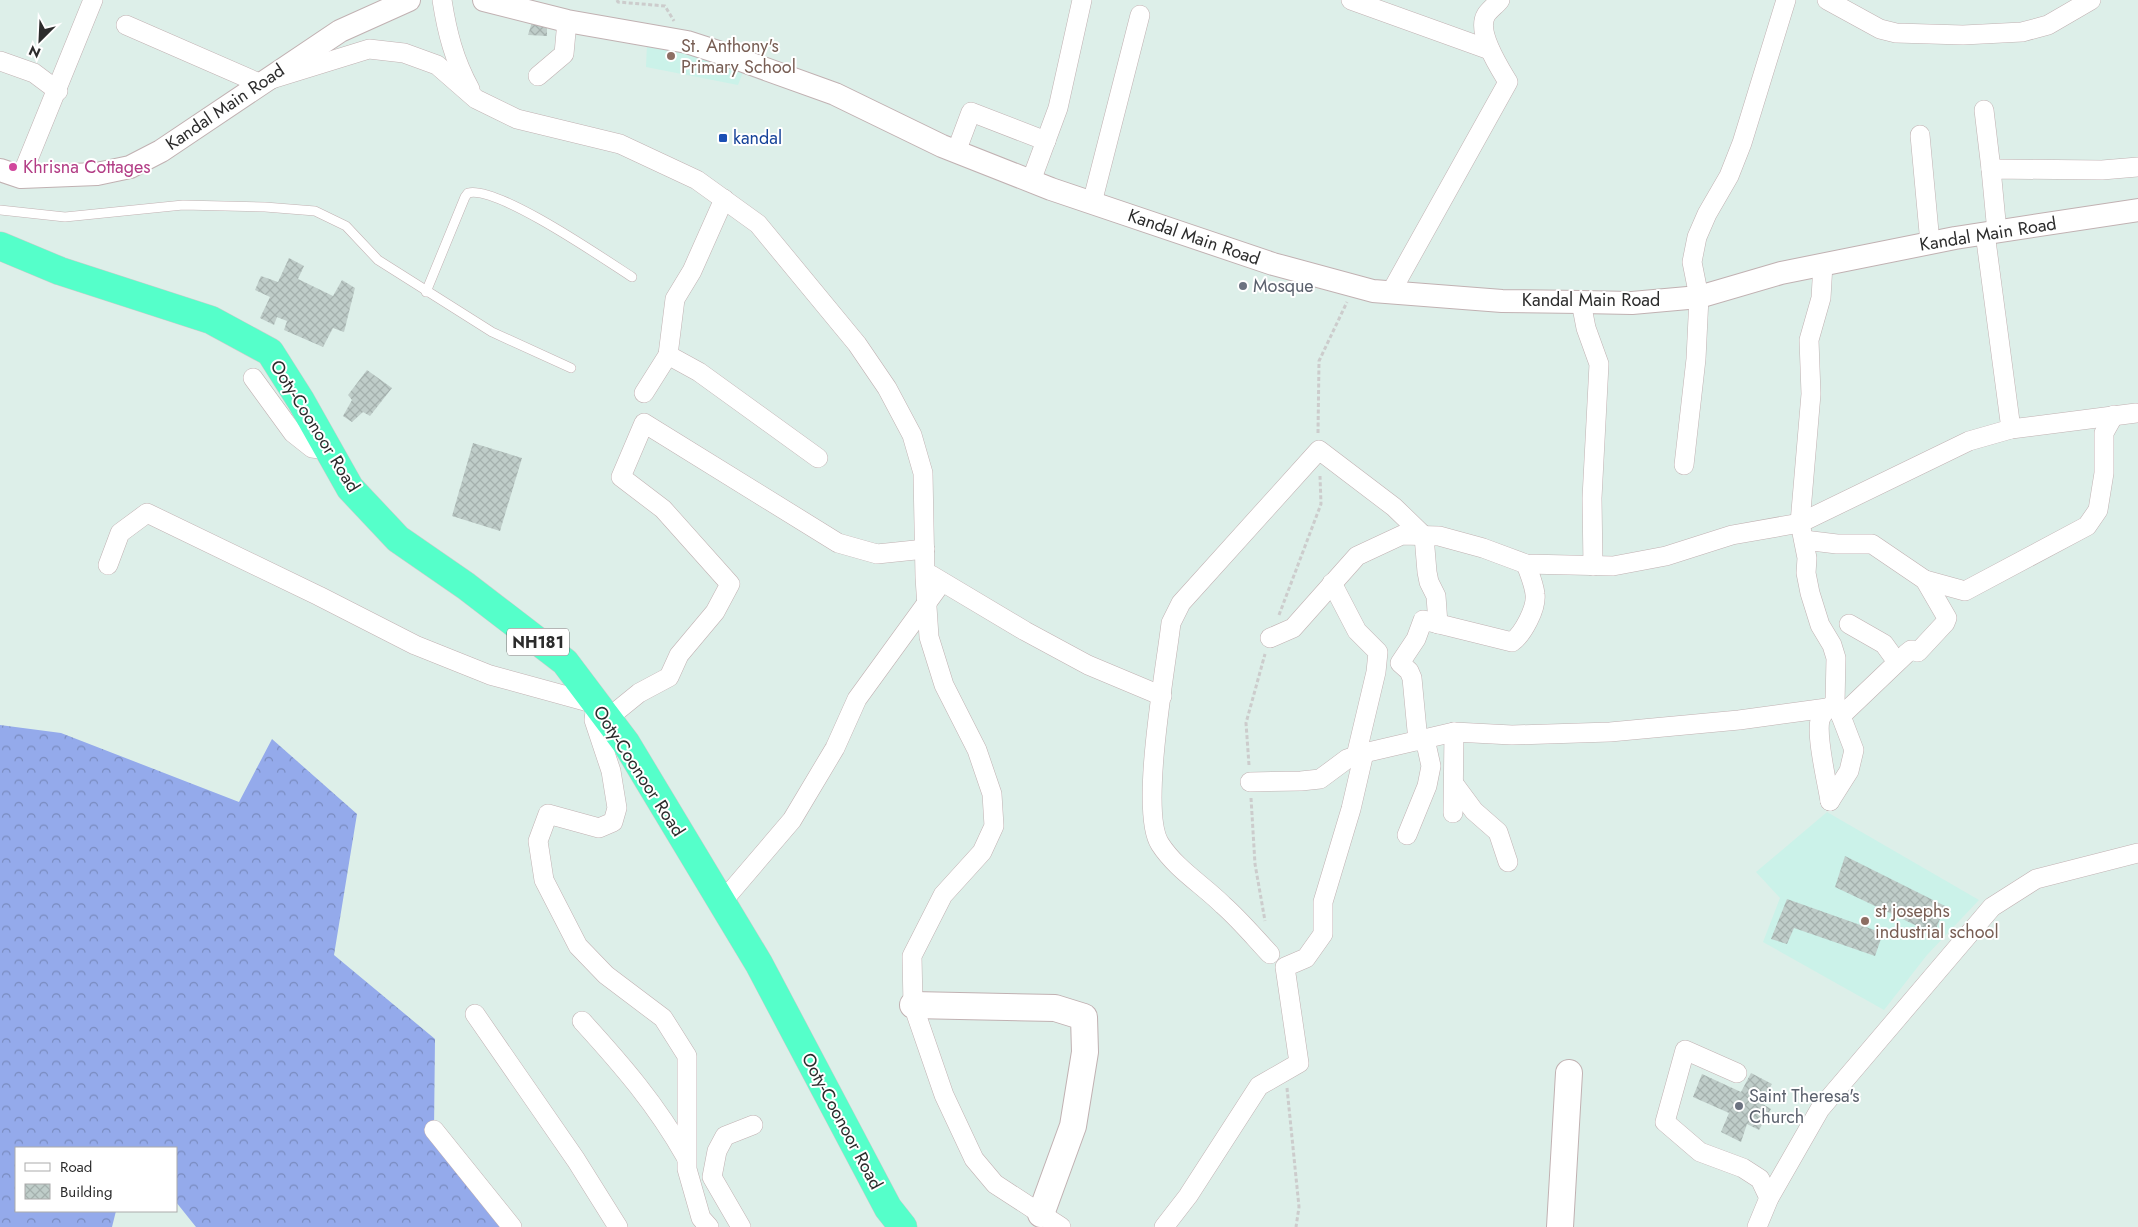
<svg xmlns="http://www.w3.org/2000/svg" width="2138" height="1227" viewBox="0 0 2138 1227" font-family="Jost,sans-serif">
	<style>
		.education { fill: #cbf2e9 }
		.forest { fill: url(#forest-crowns) }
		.building { fill: url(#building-cross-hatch) }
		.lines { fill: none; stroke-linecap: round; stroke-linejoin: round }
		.service-casing { stroke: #c1b1b2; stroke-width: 10 }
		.minor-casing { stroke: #c1b1b2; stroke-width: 20 }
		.tertiary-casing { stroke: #c1b1b2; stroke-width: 24 }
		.secondary-casing { stroke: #c1b1b2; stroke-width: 28 }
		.trunk-casing { stroke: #ccc; stroke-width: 29 }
		.path { stroke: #ccc; stroke-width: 3; stroke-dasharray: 4 2.5; stroke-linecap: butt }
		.service { stroke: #fff; stroke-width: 9 }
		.minor { stroke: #fff; stroke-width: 19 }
		.tertiary { stroke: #fff; stroke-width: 22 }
		.secondary { stroke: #fff; stroke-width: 26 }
		.trunk { stroke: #55ffca; stroke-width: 28 }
		.education-dot { fill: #8d6e63; stroke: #fff; stroke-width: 2 }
		.transit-dot { fill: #1a4fb4; stroke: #fff; stroke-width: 2 }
		.hotel-dot { fill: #d1479c; stroke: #fff; stroke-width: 2 }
		.worship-dot { fill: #6b7280; stroke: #fff; stroke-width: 2 }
		.labels { text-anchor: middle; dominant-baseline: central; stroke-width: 4; stroke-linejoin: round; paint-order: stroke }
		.shield { fill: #fff; stroke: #6b6b6b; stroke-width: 1 }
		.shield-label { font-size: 16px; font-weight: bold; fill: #2c2c2c }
		.education-label { font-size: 18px; fill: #785e54; stroke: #fff; text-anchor: start }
		.street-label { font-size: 18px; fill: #2c2c2c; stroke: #fff }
		.transit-label { font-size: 18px; fill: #164399; stroke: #fff; text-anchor: start }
		.hotel-label { font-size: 18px; fill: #b23c85; stroke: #fff; text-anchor: start }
		.worship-label { font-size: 18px; fill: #5b616d; stroke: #fff; text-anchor: start }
	</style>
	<defs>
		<pattern id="forest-crowns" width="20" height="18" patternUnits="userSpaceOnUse" patternTransform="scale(1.25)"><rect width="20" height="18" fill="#94aaeb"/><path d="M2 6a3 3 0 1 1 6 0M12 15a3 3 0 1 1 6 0" fill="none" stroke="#798bbf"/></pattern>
		<pattern id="building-cross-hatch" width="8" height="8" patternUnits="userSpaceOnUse" patternTransform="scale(1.25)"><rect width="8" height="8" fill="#bfcdc9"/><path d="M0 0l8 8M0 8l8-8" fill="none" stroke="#a4b0ad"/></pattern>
	</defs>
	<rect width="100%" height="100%" fill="#ddefe9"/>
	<g class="education">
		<polygon points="647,44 745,67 738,85 646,67"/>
		<polygon points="1827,812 1979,900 1927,955 1884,1010 1763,942 1780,898 1756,872"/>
	</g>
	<polygon class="forest" points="0,725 61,733 239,802 272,739 357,814 334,955 435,1039 434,1130 512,1227 196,1227 176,1202 176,1148 16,1148 16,1211 116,1211 112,1227 0,1227"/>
	<g class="building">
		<polygon points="532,22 547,25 547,36 528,35"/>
		<polygon points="289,258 304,266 298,279 333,296 342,280 355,288 344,332 333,328 323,347 284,330 287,321 277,317 274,325 260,318 270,297 255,290 261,276 278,282"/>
		<polygon points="367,370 392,388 370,416 363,412 352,422 343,416 352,400 348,395"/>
		<polygon points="473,443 522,458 500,531 452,516"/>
		<polygon points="1845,856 1945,906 1934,934 1835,887"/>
		<polygon points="1787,899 1883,933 1875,956 1794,928 1787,944 1771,939"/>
		<polygon points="1751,1073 1772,1084 1761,1103 1771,1109 1759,1130 1747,1124 1741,1142 1721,1132 1729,1113 1693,1097 1702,1074 1741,1092"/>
	</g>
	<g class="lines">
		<defs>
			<g id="service">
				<polyline points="0,210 65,217 183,205 265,207 315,211 346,226 378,260 492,332 571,368"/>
				<path d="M426,292L465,197L468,193C497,185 604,259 632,277"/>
			</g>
			<g id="minor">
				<path d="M442,0C447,32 454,60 470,89"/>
				<polyline points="1351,0 1490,50"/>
				<polyline points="1827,0 1880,29 1896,33 1963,35 2022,32 2048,25 2091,0"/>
				<polyline points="126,25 259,83 369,49 404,53 437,65 476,99 517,119 620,144 697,180 758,224 857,344 887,388 912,435 923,473 925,577 929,637 944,685 977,750 992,794 994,826 982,852 943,895 912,956 913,1005 944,1095 974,1159 995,1184 1061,1227"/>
				<polyline points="0,61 34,73 58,91"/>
				<polyline points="538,76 564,54 567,21"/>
				<polyline points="1984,110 1991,169"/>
				<polyline points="1920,135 1930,243"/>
				<polyline points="956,152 971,112 1046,141"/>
				<polyline points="21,177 93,0"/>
				<polyline points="1031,181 1058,108 1082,0"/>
				<polyline points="1092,203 1140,15"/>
				<polyline points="1997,232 1991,169 2102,170 2138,167"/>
				<polyline points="1985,233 2011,429"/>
				<path d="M1823,264L1821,298L1809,340L1811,394L1800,523L1807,558L1806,573L1810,593L1820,625L1832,645L1836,658L1835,703C1829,707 1822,713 1820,720C1816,737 1827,782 1830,801"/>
				<path d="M1391,292L1508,82C1499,67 1476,32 1486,15C1489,10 1496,5 1500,0"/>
				<polyline points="1581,302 1586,328 1599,364 1592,498 1593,566"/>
				<polyline points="668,355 699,372 818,458"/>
				<polyline points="253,378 293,433 312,448 328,450"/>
				<polyline points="644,393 668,355 675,299 692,271 724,199"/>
				<polyline points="1684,465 1696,359 1699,297 1692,262 1697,237 1707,214 1729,176 1742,143 1786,0"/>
				<polyline points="1804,540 1837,544 1872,544 1925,580 1965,591 2087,526 2098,510 2104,473 2104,433 2114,415"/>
				<polyline points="108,565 120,533 147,513 319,596 415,645 490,675 596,704 594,720 611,771 617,808 613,822 599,828 548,814 538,841 544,880 578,946 606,975 663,1018 687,1056 687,1169 701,1218 709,1227"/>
				<polyline points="931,575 1025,631 1088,665 1162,696"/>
				<polyline points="1332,583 1357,631 1378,652 1376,672 1356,756"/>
				<polyline points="1849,624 1884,644 1897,662"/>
				<polyline points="1270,638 1293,628 1357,556 1402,535 1439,536 1483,548 1526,564 1613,566 1666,556 1732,535 1800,523 1969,441 2011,429 2136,413"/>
				<polyline points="1835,703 1841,716 1906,654 1911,650 1918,652 1945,623 1947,618 1925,580"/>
				<polyline points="607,719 639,693 669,677 679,655 715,612 730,584 663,509 621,477 644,423 838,543 877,554 925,549"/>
				<path d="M1418,741L1412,678L1409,671L1400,663L1416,639L1423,620L1512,642C1523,634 1537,608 1535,594C1534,584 1529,573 1526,564"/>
				<polyline points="1250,782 1301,781 1320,779 1347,759 1364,753 1454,732 1512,735 1610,732 1739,720 1827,708"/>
				<polyline points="1454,784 1474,811 1498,832 1508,862"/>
				<polyline points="1830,801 1849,771 1854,750 1841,716"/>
				<polyline points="1453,813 1454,732"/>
				<polyline points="1407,835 1427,786 1431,766 1425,739"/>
				<polyline points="722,902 792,820 835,748 857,699 942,582"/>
				<path d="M1270,954C1255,938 1240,920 1223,905C1203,885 1176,869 1160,844C1139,812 1166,667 1171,623L1181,603L1319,450L1394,507L1424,536L1427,572L1429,582L1436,596L1438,624"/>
				<polyline points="475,1014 576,1160 618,1227"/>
				<path d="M582,1021C622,1065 656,1104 686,1157"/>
				<polyline points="1737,1073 1685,1050 1665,1122 1700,1152 1743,1168 1760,1179 1769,1198"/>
				<polyline points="434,1130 512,1227"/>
				<polyline points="741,1227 712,1177 717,1151 725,1136 753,1125"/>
				<polyline points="1164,1227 1188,1196 1259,1086 1299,1063 1285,967 1306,958 1323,934 1323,902 1351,809 1364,753"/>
				<polyline points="1757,1227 1769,1198 1820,1109 1992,907 2036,879 2138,853"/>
			</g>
			<g id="tertiary">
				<polyline points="484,0 567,21 687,42 724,54 835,94 942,146 1051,189 1273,264 1373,291 1502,301 1581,302 1632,303 1699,297 1781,273 1955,238 2138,210"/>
				<polyline points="0,170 21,177 97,174 130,167 161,151 340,31 409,0"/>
			</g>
			<g id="secondary">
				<polyline points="913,1005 1055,1008 1084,1017 1085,1052 1073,1126 1041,1214"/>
				<polyline points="1560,1227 1569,1073"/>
			</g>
			<polyline id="trunk" points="0,246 60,271 211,320 270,352 301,401 350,488 398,539 466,586 565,662 626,743 759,964 888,1208 903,1227"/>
		</defs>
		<use href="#service" class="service-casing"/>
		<use href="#minor" class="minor-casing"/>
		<use href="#tertiary" class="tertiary-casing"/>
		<use href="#secondary" class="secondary-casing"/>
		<use href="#trunk" class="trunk-casing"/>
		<g class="path">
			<polyline points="617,0 618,2 665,6 674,21"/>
			<polyline points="1318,433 1319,361 1347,302"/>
			<polyline points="1279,615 1321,504 1320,476"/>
			<polyline points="1249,765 1246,723 1265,654"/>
			<polyline points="1251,798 1255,864 1265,921"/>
			<polyline points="1287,1088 1299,1207 1296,1227"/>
		</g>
		<use href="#service" class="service"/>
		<use href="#minor" class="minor"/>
		<use href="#tertiary" class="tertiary"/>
		<use href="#secondary" class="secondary"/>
		<use href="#trunk" class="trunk"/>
	</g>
	<g class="education-dot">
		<circle cx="671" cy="56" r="5"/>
		<circle cx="1865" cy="921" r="5"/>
	</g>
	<rect class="transit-dot" x="718" y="133" width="10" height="10" rx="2.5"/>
	<circle class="hotel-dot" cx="13" cy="167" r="5"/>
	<g class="worship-dot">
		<circle cx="1243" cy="286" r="5"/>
		<circle cx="1739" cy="1106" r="5"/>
	</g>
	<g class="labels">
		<rect class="shield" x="507" y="628.5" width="62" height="27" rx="4"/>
		<g class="shield-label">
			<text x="538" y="642">NH181</text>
		</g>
		<g class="education-label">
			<text x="681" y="46">St. Anthony's<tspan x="681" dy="21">Primary School</tspan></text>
			<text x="1875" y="911">st josephs<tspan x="1875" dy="21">industrial school</tspan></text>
		</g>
		<g class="street-label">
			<text transform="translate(225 107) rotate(-34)">Kandal Main Road</text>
			<text transform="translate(1988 234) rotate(-9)">Kandal Main Road</text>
			<text transform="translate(1194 237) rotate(19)">Kandal Main Road</text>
			<text x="1591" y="300">Kandal Main Road</text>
			<text transform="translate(315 426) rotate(58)">Ooty-Coonoor Road</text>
			<text transform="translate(639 771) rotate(57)">Ooty-Coonoor Road</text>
			<text transform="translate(842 1121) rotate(62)">Ooty-Coonoor Road</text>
		</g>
		<g class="transit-label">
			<text x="733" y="138">kandal</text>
		</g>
		<g class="hotel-label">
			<text x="23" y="167">Khrisna Cottages</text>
		</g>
		<g class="worship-label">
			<text x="1253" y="286">Mosque</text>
			<text x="1749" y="1096">Saint Theresa's<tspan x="1749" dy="21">Church</tspan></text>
		</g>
	</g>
	<rect x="15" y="1147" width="162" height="65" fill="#ffffff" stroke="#ababab"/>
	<rect x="25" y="1163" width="25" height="8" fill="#ffffff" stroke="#ababab"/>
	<text x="60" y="1172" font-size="15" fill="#2c2c2c">Road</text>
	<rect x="25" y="1184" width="25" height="15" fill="url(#building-cross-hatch)" stroke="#ababab"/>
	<text x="60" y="1197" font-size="15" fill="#2c2c2c">Building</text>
	<g transform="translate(40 40) rotate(204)" stroke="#ffffff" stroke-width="4" paint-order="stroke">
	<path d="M0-4L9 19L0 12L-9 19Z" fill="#2c2c2c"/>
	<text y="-8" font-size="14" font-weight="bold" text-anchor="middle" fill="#2c2c2c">N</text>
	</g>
</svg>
